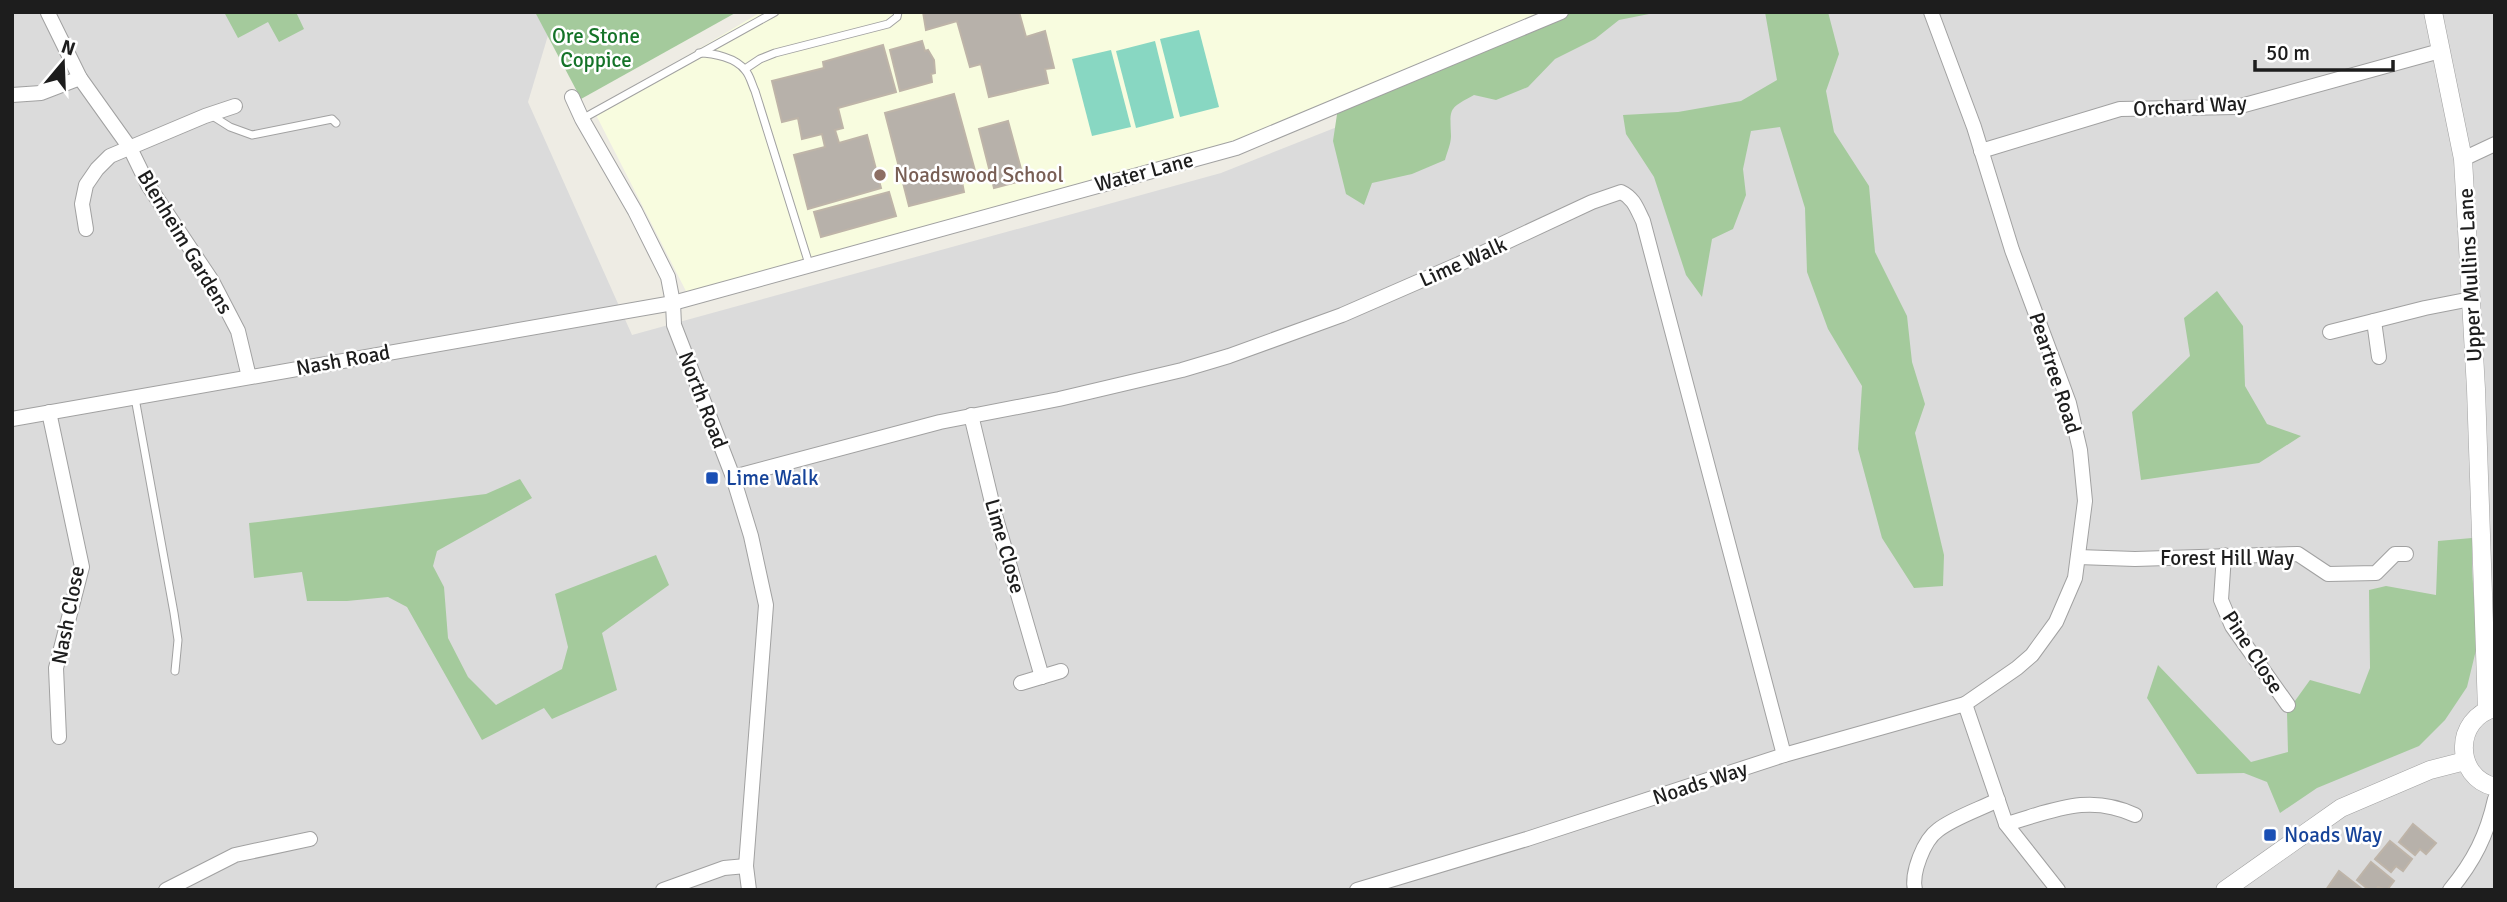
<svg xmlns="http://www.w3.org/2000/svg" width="2507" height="902" viewBox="0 0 2507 902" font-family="Signika,sans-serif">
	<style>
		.residential { fill: #dbdbdb }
		.education { fill: #f8fcdf }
		.forest { fill: #a4ca9c }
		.pitch { fill: #88d7c2 }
		.building { fill: #b7b1aa; stroke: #beb4a8; stroke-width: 2 }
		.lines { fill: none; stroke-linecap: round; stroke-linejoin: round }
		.service-casing { stroke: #a1a1a1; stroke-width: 9 }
		.minor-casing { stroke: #a1a1a1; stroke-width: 16 }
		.tertiary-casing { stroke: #a1a1a1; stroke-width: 19 }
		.service { stroke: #fff; stroke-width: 7 }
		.minor { stroke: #fff; stroke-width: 14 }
		.tertiary { stroke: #fff; stroke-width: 18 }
		.education-dot { fill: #8d6e63; stroke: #fff; stroke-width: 2.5 }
		.transit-dot { fill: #1a4fb4; stroke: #fff; stroke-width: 2.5 }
		.labels { text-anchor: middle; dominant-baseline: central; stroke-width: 5; stroke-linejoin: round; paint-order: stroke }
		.park-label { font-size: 21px; fill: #147328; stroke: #fff }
		.street-label { font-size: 21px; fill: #1d1d1d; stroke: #fff }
		.education-label { font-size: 21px; fill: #785e54; stroke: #fff; text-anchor: start }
		.transit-label { font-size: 21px; fill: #164399; stroke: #fff; text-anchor: start }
	</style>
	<rect width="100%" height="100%" fill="#eeece4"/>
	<polygon class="residential" points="12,12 555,12 528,102 632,335 1221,173 1628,12 2495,12 2495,890 12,890"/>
	<polygon class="education" points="761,12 1561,12 1235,148 689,297 594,111"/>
	<g class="forest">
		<polygon points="224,12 296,12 304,29 279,42 268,22 238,38"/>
		<polygon points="535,12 737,12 581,99"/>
		<path d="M1552,12H1659L1619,20L1595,39L1555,59L1528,87L1496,100L1474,95C1448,109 1450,108 1451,136C1451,144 1447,152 1445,160L1412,174L1372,183L1364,205L1346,194L1333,141L1339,101Z"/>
		<polygon points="1765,12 1828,12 1839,54 1826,91 1834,132 1869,186 1875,252 1907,316 1912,362 1925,404 1915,433 1944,555 1943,586 1914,588 1882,538 1858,449 1862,386 1828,329 1807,272 1805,208 1780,127 1751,131 1743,169 1746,195 1733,229 1712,239 1702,297 1686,275 1654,177 1626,134 1623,115 1678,112 1741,101 1777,80"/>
		<polygon points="2217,291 2243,326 2245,386 2267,424 2301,436 2259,463 2141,480 2132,412 2190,356 2184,318"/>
		<polygon points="520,479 532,498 437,551 433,566 444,587 448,638 468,677 496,705 562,669 568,647 555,594 656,555 669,585 602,633 617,690 552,719 544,708 482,740 407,607 388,597 347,601 307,601 302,572 254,578 249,523 486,494"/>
		<polygon points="2472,538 2472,568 2477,646 2467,687 2445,720 2419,746 2317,788 2280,813 2267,782 2244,773 2197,774 2147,698 2158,665 2251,762 2288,752 2287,712 2310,680 2360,694 2370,668 2369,590 2386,586 2436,595 2438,541"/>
	</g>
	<g class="pitch">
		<polygon points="1199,30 1219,107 1180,117 1160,39"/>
		<polygon points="1155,41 1174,118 1136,128 1116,51"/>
		<polygon points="1111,50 1131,127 1092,136 1072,59"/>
	</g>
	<g class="building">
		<polygon points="923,12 1019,12 1026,37 1045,31 1054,68 1045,69 1048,83 989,97 981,64 970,67 957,21 926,30"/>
		<polygon points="922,41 925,51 928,50 934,60 935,73 931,74 932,82 900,91 890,50"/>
		<polygon points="883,45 896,92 838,108 843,128 835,130 839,143 867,135 881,188 808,209 794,155 825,147 822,134 802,139 798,118 782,122 772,81 824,68 823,62"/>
		<polygon points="954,94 977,178 962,182 964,192 909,206 885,113"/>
		<polygon points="1008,121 1024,180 994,188 979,129"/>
		<polygon points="889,192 896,216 821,237 814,212"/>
		<polygon points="2413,824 2436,843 2426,854 2420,849 2415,855 2399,842"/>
		<polygon points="2390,841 2412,859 2403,871 2396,866 2391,872 2375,859"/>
		<polygon points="2371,862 2394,881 2387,890 2378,887 2376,890 2369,890 2357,880"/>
		<polygon points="2339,871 2362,889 2326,890"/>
	</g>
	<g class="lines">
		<defs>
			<g id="service">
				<path d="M699,53C714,53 736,58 745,70C750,75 752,85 755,91L809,264"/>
				<polyline points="745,69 760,59 775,53 888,24 897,17 898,12"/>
				<polyline points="211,115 230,127 252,135 332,119 336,123"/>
				<polyline points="582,119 775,12"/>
				<polyline points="135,398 174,613 178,640 175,671"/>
			</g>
			<g id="minor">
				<polyline points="1931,12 1974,127 2012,250 2069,403 2080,450 2085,501 2075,578 2056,622 2032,655 2017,668 1965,704"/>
				<polyline points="48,13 80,78 130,148 148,185 212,281 238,331 249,377"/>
				<polyline points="12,95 41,93 80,78"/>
				<polyline points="572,97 582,119 635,211 668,277 673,303 674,325 733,477 751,536 766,605 746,866 749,890"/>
				<polyline points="1981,151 2120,109 2237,107 2440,51"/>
				<polyline points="2463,159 2495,144"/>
				<polyline points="86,229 82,204 86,185 97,169 110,156 205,116 235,106"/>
				<polyline points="2374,321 2379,357"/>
				<polyline points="2330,332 2425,308 2471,299"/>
				<polyline points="49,412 82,567 56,668 59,737"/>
				<polyline points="971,415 995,515 1042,677"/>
				<polyline points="12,419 673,303 1236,148 1561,12"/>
				<path d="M733,477L940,422L1059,399L1182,370L1229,356L1342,315L1459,264L1592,202L1621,192C1634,198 1637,209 1643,221L1784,755"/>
				<polyline points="2224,555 2221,600 2232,626 2288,705"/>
				<polyline points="2078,557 2135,559 2298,554 2328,574 2376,573 2395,554 2406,554"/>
				<polyline points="1021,683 1061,671"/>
				<path d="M2006,824C2053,811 2088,793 2135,815"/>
				<polyline points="166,890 235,855 310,839"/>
				<polyline points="663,890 724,868 746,866"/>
				<polyline points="1357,890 1527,839 1784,755 1965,704 2006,824 2058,890"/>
				<path d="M1915,890C1911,873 1924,840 1938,830C1953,818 1980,809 1998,800"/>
				<path d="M2450,890C2474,861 2487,835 2495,799"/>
			</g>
			<g id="tertiary">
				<polyline points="2433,12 2463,159 2476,389 2487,710"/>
				<path d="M2495,708C2454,718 2453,777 2495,787"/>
				<polyline points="2225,890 2341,808 2430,770 2465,761"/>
			</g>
		</defs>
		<use href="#service" class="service-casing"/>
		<use href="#minor" class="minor-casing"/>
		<use href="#tertiary" class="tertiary-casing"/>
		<use href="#service" class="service"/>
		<use href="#minor" class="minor"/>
		<use href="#tertiary" class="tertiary"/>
	</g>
	<circle class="education-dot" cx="880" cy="175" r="7"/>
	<g class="transit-dot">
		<rect x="705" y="471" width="14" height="14" rx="3.5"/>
		<rect x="2263" y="828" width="14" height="14" rx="3.5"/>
	</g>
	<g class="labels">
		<g class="park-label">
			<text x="596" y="36">Ore Stone<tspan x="596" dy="24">Coppice</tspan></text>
		</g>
		<g class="street-label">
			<text transform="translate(2190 106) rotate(-3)">Orchard Way</text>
			<text transform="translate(1144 172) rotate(-15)">Water Lane</text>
			<text transform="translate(185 242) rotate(59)">Blenheim Gardens</text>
			<text transform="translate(1463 262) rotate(-24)">Lime Walk</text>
			<text transform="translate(2470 275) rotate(-93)">Upper Mullins Lane</text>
			<text transform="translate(343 360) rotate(-10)">Nash Road</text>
			<text transform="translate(2055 373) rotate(72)">Peartree Road</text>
			<text transform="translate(703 400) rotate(69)">North Road</text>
			<text transform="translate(1005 546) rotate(74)">Lime Close</text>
			<text x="2227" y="558">Forest Hill Way</text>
			<text transform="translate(68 615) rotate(-79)">Nash Close</text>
			<text transform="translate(2253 652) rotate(57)">Pine Close</text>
			<text transform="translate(1700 783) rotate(-18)">Noads Way</text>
		</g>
		<g class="education-label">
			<text x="894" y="175">Noadswood School</text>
		</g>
		<g class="transit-label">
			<text x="726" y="478">Lime Walk</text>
			<text x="2284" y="835">Noads Way</text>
		</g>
	</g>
	<rect width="2507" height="902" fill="none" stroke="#1d1d1d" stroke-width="28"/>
	<g transform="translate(63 63) rotate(19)" stroke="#ffffff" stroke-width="5" paint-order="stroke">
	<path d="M0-5L12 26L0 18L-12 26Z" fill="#1d1d1d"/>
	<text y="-10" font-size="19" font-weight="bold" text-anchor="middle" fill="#1d1d1d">N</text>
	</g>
	<path d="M2255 60v10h138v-10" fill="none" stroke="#1d1d1d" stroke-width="3.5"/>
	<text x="2266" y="60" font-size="21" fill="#1d1d1d" stroke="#ffffff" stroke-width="5" paint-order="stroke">50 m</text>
</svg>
